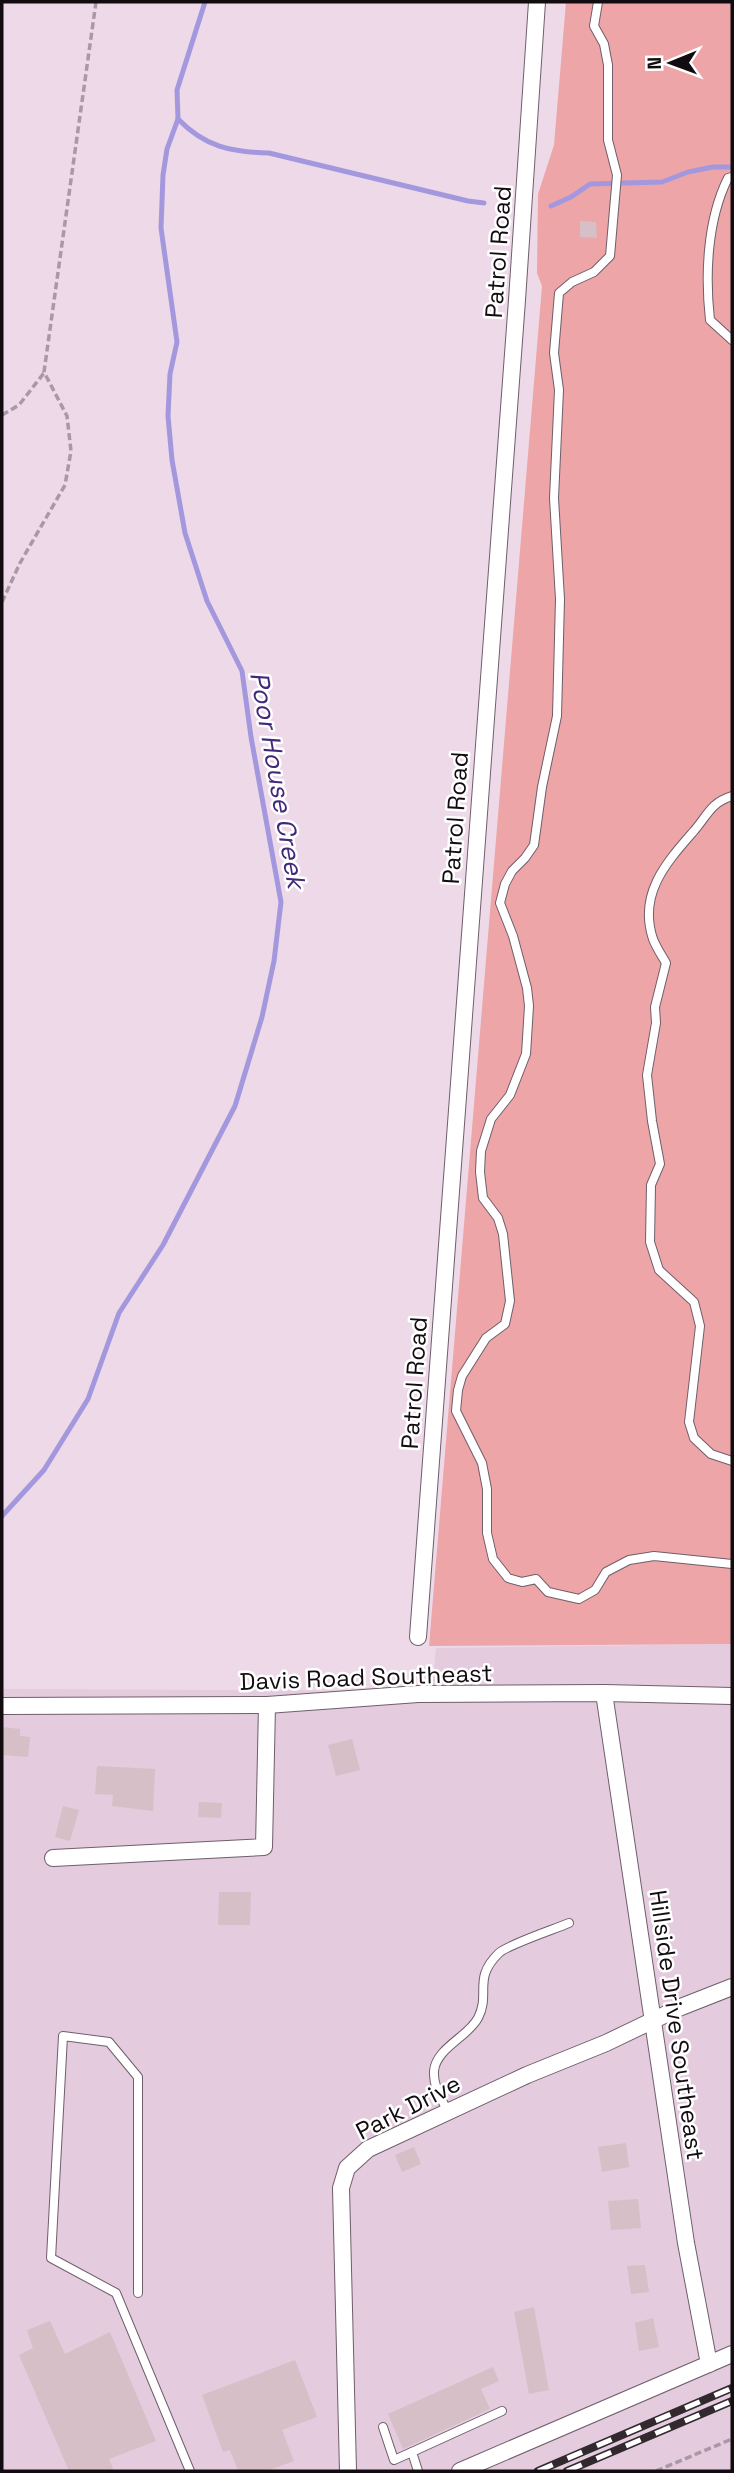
<svg xmlns="http://www.w3.org/2000/svg" width="734" height="2473" viewBox="0 0 734 2473" font-family="'Space Grotesk',sans-serif">
	<style>
		.built { fill: #e4cbde }
		.green { fill: #eea5a8 }
		.lines { fill: none; stroke-linecap: round; stroke-linejoin: round }
		.stream { stroke: #a398dd; stroke-width: 5 }
		.building { fill: #d6bfc7 }
		.service-casing { stroke: #6f5e6b; stroke-width: 10 }
		.minor-casing { stroke: #6f5e6b; stroke-width: 18 }
		.path { stroke: #a999a5; stroke-width: 3.5; stroke-dasharray: 7 3.5; stroke-linecap: butt }
		.service { stroke: #fff; stroke-width: 8 }
		.minor { stroke: #fff; stroke-width: 16 }
		.rail-casing { stroke: #31292e; stroke-width: 8 }
		.rail { stroke: #fff; stroke-width: 5; stroke-dasharray: 16; stroke-linecap: butt }
		.labels { text-anchor: middle; dominant-baseline: central; stroke-width: 5; stroke-linejoin: round; paint-order: stroke }
		.street-label { font-size: 24px; fill: #120c10; stroke: #fff }
		.water-label { font-size: 26px; font-style: italic; fill: #40297a; stroke: #fff }
	</style>
	<rect width="100%" height="100%" fill="#edd9e8"/>
	<polygon class="built" points="732,1644 732,2471 2,2471 2,1689 432,1691 436,1648"/>
	<polygon class="green" points="566,2 732,2 732,1644 429,1646 542,286 537,273 538,194 554,145"/>
	<g class="lines">
		<g class="stream">
			<path d="M178,119C205,147 231,152 269,153L468,201L484,203"/>
			<polyline points="551,206 571,197 590,184 662,182 688,172 713,167 732,167"/>
			<polyline points="2,1516 44,1470 88,1399 119,1313 163,1245 235,1106 262,1017 274,961 281,902 251,737 242,671 207,601 185,533 172,460 168,416 170,374 177,342 161,228 163,175 167,149 178,119 177,90 205,2"/>
		</g>
	</g>
	<g class="building">
		<polygon points="580,221 596,222 597,238 580,237"/>
		<polygon points="2,1727 20,1729 20,1736 30,1737 28,1757 2,1755"/>
		<polygon points="352,1739 360,1770 336,1776 328,1745"/>
		<polygon points="97,1766 155,1769 153,1811 112,1806 113,1795 95,1794"/>
		<polygon points="199,1802 222,1803 221,1818 198,1817"/>
		<polygon points="63,1806 79,1810 70,1841 55,1837"/>
		<polygon points="219,1892 251,1892 250,1925 218,1925"/>
		<polygon points="626,2143 629,2167 602,2172 598,2147"/>
		<polygon points="414,2147 421,2164 402,2172 395,2155"/>
		<polygon points="638,2199 641,2228 611,2230 608,2201"/>
		<polygon points="645,2265 649,2292 631,2294 627,2266"/>
		<polygon points="534,2307 549,2390 529,2394 514,2312"/>
		<polygon points="653,2318 659,2347 639,2351 635,2323"/>
		<polygon points="50,2321 65,2354 110,2332 156,2441 109,2459 114,2471 69,2471 19,2355 33,2348 27,2330"/>
		<polygon points="295,2360 317,2417 282,2430 294,2461 267,2471 238,2471 230,2450 223,2452 202,2395"/>
		<polygon points="493,2367 499,2381 481,2389 490,2409 403,2449 388,2414"/>
	</g>
	<g class="lines">
		<defs>
			<g id="service">
				<polyline points="598,2 594,26 604,44 608,65 608,140 617,175 610,256 594,272 572,282 559,293 554,353 559,390 554,498 560,599 557,716 542,787 534,845 525,858 512,871 505,884 500,903 513,936 527,988 529,1006 526,1054 510,1095 491,1119 481,1151 480,1172 483,1198 498,1218 503,1234 510,1301 505,1324 486,1338 462,1376 458,1390 456,1411 482,1463 487,1489 487,1533 493,1559 508,1578 522,1582 536,1579 548,1592 579,1599 595,1590 606,1572 629,1560 654,1556 732,1564"/>
				<path d="M732,177L728,178C707,220 705,275 710,320L732,340"/>
				<path d="M732,796C710,803 708,815 693,832C666,863 638,894 653,939C656,947 662,956 666,963L655,1007L656,1023L647,1075L652,1121L660,1164L651,1185L650,1242L659,1270L694,1302L700,1326L689,1422L694,1438L711,1454L732,1461"/>
				<path d="M448,2112C441,2098 433,2086 434,2071C436,2048 468,2037 478,2018C491,1993 472,1979 499,1953C507,1945 555,1929 569,1923"/>
				<polyline points="138,2293 138,2077 109,2042 63,2036 51,2258 116,2293 190,2471"/>
				<polyline points="383,2427 394,2460 412,2452"/>
				<polyline points="418,2471 412,2452 502,2411"/>
			</g>
			<g id="minor">
				<polyline points="418,1637 517,300 537,2"/>
				<polyline points="604,1693 686,2243 709,2364"/>
				<polyline points="2,1706 267,1705 418,1694 604,1693 732,1696"/>
				<polyline points="53,1858 264,1847 267,1705"/>
				<polyline points="348,2471 341,2188 347,2168 368,2149 527,2075 606,2043 681,2007 732,1987"/>
				<polyline points="460,2471 732,2354"/>
			</g>
		</defs>
		<use href="#service" class="service-casing"/>
		<use href="#minor" class="minor-casing"/>
		<g class="path">
			<polyline points="2,415 19,405 44,373"/>
			<polyline points="2,602 20,563 65,485 71,451 67,416 44,372 96,2"/>
			<polyline points="656,2471 732,2439"/>
		</g>
		<use href="#service" class="service"/>
		<use href="#minor" class="minor"/>
		<defs>
			<g id="rail">
				<polyline points="538,2471 732,2388"/>
				<polyline points="567,2471 732,2401"/>
			</g>
		</defs>
		<use href="#rail" class="rail-casing"/>
		<use href="#rail" class="rail"/>
	</g>
	<g class="labels">
		<g class="street-label">
			<text transform="translate(498 252) rotate(-86)">Patrol Road</text>
			<text transform="translate(455 818) rotate(-86)">Patrol Road</text>
			<text transform="translate(414 1383) rotate(-86)">Patrol Road</text>
			<text transform="translate(366 1677) rotate(-2)">Davis Road Southeast</text>
			<text transform="translate(677 2025) rotate(82)">Hillside Drive Southeast</text>
			<text transform="translate(408 2107) rotate(-27)">Park Drive</text>
		</g>
		<g class="water-label">
			<text transform="translate(278 780) rotate(80)">Poor House Creek</text>
		</g>
	</g>
	<rect width="734" height="2473" fill="none" stroke="#120c10" stroke-width="7"/>
	<g transform="translate(671 63) rotate(269)" stroke="#ffffff" stroke-width="5" paint-order="stroke">
	<path d="M0-5L12 26L0 18L-12 26Z" fill="#120c10"/>
	<text y="-10" font-size="19" font-weight="bold" text-anchor="middle" fill="#120c10">N</text>
	</g>
</svg>
